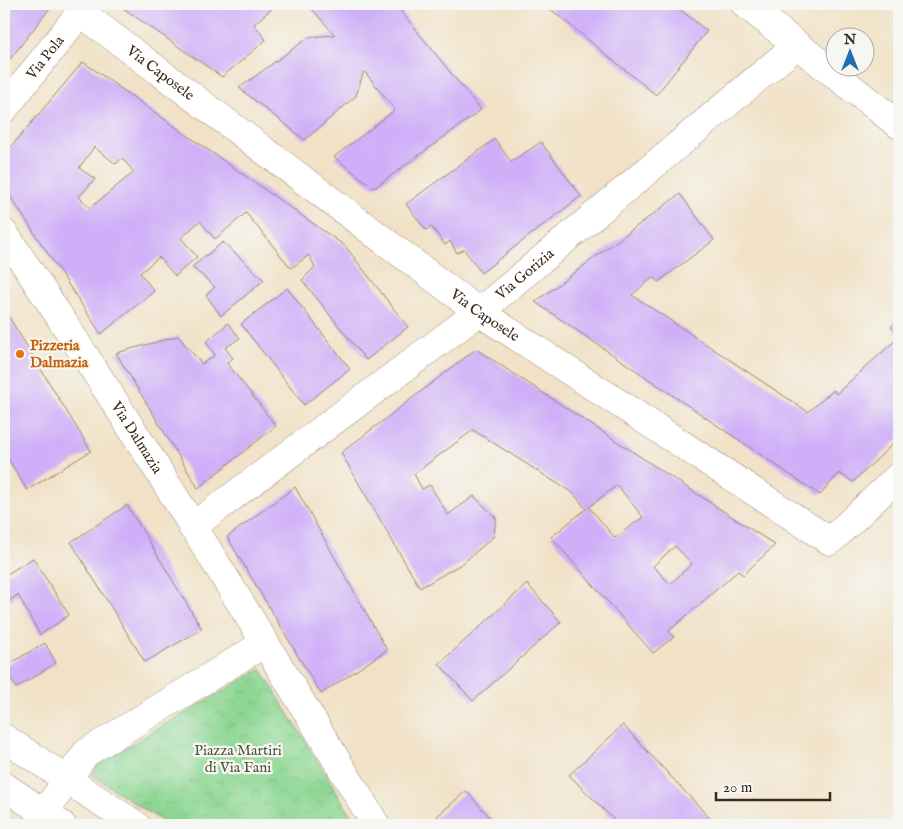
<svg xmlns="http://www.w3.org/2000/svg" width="903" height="829" viewBox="0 0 903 829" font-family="'IM FELL English',serif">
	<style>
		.park { fill: url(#park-crowns); stroke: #648058 }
		.building { fill: #cfaff8; fill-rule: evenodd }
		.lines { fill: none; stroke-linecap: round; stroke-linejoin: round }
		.street-casing { stroke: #968672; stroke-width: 29 }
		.secondary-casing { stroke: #968672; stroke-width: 29 }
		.street { stroke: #fff; stroke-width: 28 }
		.secondary { stroke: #fff; stroke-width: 28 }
		.food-dot { fill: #e8710a; stroke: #f6f6f2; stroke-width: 2 }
		.labels { text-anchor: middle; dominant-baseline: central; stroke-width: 4.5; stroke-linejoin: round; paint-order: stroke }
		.street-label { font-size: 15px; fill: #3b2a1e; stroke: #f6f6f2 }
		.food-label { font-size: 15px; font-weight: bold; fill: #c56008; stroke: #f6f6f2; text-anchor: start }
		.park-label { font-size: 15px; fill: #50553b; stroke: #f6f6f2 }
	</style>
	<defs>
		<pattern id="park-crowns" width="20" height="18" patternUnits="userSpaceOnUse" patternTransform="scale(1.25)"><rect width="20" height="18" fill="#8dd793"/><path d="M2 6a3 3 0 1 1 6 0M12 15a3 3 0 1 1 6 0" fill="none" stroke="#7bb97e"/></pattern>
	</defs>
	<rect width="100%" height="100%" fill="#f6f6f2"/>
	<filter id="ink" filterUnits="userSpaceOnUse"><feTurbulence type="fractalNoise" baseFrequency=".02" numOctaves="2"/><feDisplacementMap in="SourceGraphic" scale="10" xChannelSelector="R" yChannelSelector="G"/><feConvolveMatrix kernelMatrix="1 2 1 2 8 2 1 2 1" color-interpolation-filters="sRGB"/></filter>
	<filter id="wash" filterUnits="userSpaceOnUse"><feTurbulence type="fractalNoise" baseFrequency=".0096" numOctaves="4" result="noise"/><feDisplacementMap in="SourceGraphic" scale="20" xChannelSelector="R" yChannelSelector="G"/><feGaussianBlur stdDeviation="1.12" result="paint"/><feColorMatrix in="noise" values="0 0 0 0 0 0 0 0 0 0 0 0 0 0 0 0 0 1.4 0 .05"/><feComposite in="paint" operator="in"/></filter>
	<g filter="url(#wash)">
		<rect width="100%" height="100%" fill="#f1e2c7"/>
		<polygon class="park" points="261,669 357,825 168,825 92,775 100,762"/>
		<g id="blocks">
			<g class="building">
				<polygon points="4,4 53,4 4,67"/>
				<polygon points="126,4 277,4 254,24 266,40 222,77 123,8"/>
				<polygon points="314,4 395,4 481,110 374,188 334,157 395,110 364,71 356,96 305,140 239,88 309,37 335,35 310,7"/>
				<polygon points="544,4 673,4 707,31 656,95"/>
				<path d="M83,62L345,246L408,327L366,360L302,280L315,267L309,255L291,268L246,213L215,239L200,221L181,238L197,257L175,276L159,257L140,273L154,291L101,334L4,187V155ZM94,147L116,164L122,158L134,172L90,208L79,197L95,179L79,168Z"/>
				<polygon points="495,139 511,162 541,142 581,196 481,273 464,249 457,253 450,241 445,245 431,226 426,230 406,204"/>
				<polygon points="680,194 714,240 658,282 653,277 632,295 808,412 834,390 836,394 899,337 899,438 853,482 839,473 820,495 535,302"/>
				<polygon points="223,242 264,280 221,316 206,295 215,287 192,267"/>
				<polygon points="287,288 350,369 304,405 241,324"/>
				<polygon points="4,309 91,451 27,490 4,452"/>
				<polygon points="899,318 899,335 891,327"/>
				<polygon points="228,323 240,338 225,348 233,358 227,363 276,426 198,488 116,353 178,336 202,364 215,355 206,342"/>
				<path d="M476,349L775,545L743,575L738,571L669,631L674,637L653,653L551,537L586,509L574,494L473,430L414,474L422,489L430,485L448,515L474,496L496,518L494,536L463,563L420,588L341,453ZM617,485L643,517L615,538L589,507ZM675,546L692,564L670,584L653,566Z"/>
				<polygon points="295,487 387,650 321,694 227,537"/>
				<polygon points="127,505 202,629 145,662 71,542"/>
				<polygon points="33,558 69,615 40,635 18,595 4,604 4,576"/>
				<polygon points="527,584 561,622 473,701 439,664"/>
				<polygon points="45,643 56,663 16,688 4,667"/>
				<polygon points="623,725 716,825 619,825 569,775"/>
				<polygon points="466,791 497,825 427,825"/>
			</g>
		</g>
	</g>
	<g filter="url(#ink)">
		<use href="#blocks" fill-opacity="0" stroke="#968672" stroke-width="1"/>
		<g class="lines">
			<defs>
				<g id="street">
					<polyline points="745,4 899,125"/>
					<path id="s1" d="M80,12L479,312L830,541L899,476"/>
					<path id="s2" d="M4,109L87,4"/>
					<path id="s3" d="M4,233C134,426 255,626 376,825"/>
					<path id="s4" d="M192,527L479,312L797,45"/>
					<polyline points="44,813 86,753 265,643"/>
				</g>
				<g id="secondary">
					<polyline points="4,738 136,825"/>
					<polyline points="4,786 62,825"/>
				</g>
			</defs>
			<use href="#street" class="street-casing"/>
			<use href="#secondary" class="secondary-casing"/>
			<use href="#street" class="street"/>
			<use href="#secondary" class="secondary"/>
		</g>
	</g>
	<circle class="food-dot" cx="20" cy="354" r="5"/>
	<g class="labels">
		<g class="street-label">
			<text stroke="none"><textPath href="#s2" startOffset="66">Via Pola</textPath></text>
			<text stroke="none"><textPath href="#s1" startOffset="101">Via Caposele</textPath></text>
			<text stroke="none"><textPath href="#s4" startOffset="418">Via Gorizia</textPath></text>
			<text stroke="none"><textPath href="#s1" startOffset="506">Via Caposele</textPath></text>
			<text stroke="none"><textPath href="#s3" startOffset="244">Via Dalmazia</textPath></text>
		</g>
		<g class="food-label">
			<text x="30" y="345">Pizzeria<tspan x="30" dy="17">Dalmazia</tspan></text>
		</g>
		<g class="park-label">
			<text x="238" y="750">Piazza Martiri<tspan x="238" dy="17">di Via Fani</tspan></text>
		</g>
	</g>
	<rect width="903" height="829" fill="none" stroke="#f6f6f2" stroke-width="20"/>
	<g transform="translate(850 52)"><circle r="24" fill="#f6f6f2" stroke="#aba49d"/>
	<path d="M0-4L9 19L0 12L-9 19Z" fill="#1f6fb2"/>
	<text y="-8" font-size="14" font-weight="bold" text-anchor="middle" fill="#3b2a1e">N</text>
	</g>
	<path d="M716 792v8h114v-8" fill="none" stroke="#3b2a1e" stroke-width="2.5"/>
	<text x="723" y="792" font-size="15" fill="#3b2a1e" stroke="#f6f6f2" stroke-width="4" paint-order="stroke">20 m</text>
</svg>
